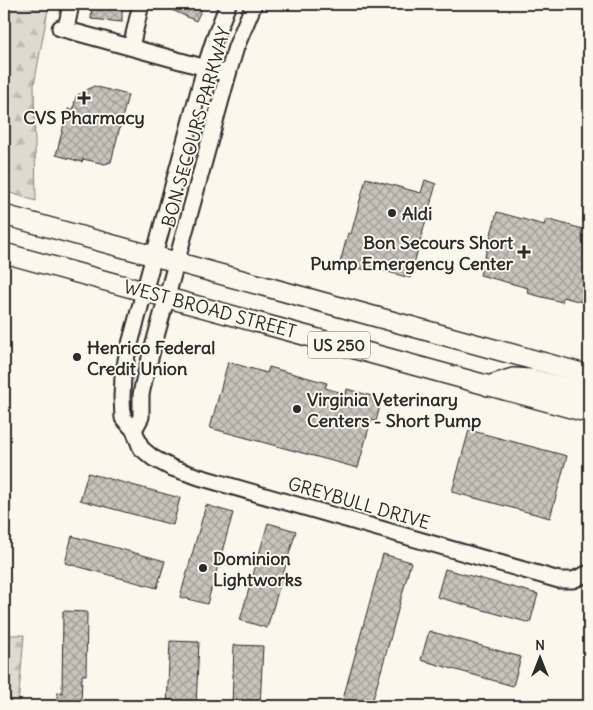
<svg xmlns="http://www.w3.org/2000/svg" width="593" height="710" viewBox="0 0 593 710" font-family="Delius,sans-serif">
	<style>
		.forest { fill: url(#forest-firs); stroke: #84827e }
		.building { fill: url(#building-cross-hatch); stroke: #2b2b2b }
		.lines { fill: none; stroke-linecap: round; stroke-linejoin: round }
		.minor-casing { stroke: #2b2b2b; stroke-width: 19 }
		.major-casing { stroke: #2b2b2b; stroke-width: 22 }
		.minor { stroke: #fbf7ec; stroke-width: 15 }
		.major { stroke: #fbf7ec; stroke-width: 19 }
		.poi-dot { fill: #2b2b2b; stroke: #fbf7ec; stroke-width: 2 }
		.labels { text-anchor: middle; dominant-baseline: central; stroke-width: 4; stroke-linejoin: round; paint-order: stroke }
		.shield { fill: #fbf7ec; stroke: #696865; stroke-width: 1 }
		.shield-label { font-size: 16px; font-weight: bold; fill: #2b2b2b }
		.poi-label { font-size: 18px; font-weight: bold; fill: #2b2b2b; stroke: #fbf7ec; text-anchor: start }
		.street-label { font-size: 18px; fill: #2b2b2b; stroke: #fbf7ec }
	</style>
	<defs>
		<pattern id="forest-firs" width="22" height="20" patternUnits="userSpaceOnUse" patternTransform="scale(1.25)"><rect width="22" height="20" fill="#dddad0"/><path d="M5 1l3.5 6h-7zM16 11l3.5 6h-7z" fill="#bebbb3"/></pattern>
		<pattern id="building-cross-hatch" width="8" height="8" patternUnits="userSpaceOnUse" patternTransform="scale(1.25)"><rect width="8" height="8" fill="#c7c4bc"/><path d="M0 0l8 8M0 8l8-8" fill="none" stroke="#a29f99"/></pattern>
	</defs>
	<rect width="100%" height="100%" fill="#fbf7ec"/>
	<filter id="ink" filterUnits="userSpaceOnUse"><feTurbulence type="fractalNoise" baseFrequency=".02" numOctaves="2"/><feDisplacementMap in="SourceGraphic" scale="10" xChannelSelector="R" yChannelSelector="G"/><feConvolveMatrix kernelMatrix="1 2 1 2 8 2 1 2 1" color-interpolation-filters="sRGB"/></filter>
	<g filter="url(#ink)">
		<g class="forest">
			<polygon points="4,4 49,4 34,85 36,201 4,191"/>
			<polygon points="4,635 24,635 18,706 4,706"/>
		</g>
		<g class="building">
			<polygon points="92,4 122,4 122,22 91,19"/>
			<polygon points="159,4 204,4 196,21"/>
			<polygon points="94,86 128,95 111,162 105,164 83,159 82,162 56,155 68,109 73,110 76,96"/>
			<polygon points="366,178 421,193 425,180 436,184 410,278 370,267 369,271 340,263 348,233 351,234"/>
			<polygon points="497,212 544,225 546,219 583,229 581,235 589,237 589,304 563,297 562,302 527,293 528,288 480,275"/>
			<polygon points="228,362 267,373 269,367 327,383 325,388 346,394 347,389 382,399 376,421 371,420 358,468 210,428"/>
			<polygon points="469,430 567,456 550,518 452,492"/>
			<polygon points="88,473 180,498 173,525 80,500"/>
			<polygon points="206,505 233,513 207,604 180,597"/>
			<polygon points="268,523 296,531 267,628 240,620"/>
			<polygon points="72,536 165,561 157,588 65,563"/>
			<polygon points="383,554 411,562 389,643 371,706 341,706"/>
			<polygon points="445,569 538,594 530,623 437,597"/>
			<polygon points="63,611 87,612 86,675 82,675 81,706 57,706 58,692 62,693"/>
			<polygon points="429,631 521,657 513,686 421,660"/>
			<polygon points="170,641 199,642 196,706 167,706"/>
			<polygon points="234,645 263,646 260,706 232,706"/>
		</g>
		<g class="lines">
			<defs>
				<g id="minor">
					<polyline points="228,4 214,40 205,68 127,355 123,377 122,397 123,418 134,430 141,448 153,458 172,468 199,477 559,580 573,580 589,573"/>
					<polyline points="60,28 228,74"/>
					<polyline points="66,29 71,4"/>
					<polyline points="131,47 141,4"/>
					<polyline points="134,430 141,417 141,395 144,380 228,74 236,47 254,4"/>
				</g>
				<g id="major">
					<polyline points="4,215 589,375"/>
					<polyline points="4,253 589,413"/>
					<polyline points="488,386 513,378 531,379 589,394"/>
				</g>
			</defs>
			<use href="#minor" class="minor-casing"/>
			<use href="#major" class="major-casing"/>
			<use href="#minor" class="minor"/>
			<use href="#major" class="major"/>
		</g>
	</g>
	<g class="poi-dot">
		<path d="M81.5 90.5h5v5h5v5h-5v5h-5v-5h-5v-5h5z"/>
		<circle cx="392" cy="213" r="5"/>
		<path d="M521.5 244.5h5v5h5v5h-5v5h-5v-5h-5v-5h5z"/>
		<circle cx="77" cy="357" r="5"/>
		<circle cx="297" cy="409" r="5"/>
		<circle cx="203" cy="568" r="5"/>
	</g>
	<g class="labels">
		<rect class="shield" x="308" y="331.5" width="62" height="27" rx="4"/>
		<g class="shield-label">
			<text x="339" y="345">US 250</text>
		</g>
		<g class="poi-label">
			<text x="84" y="117" text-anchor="middle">CVS Pharmacy</text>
			<text x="402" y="213">Aldi</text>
			<text x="513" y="242" text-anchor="end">Bon Secours Short<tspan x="513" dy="21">Pump Emergency Center</tspan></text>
			<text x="87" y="347">Henrico Federal<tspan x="87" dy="21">Credit Union</tspan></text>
			<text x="307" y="399">Virginia Veterinary<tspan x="307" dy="21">Centers - Short Pump</tspan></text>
			<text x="213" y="558">Dominion<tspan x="213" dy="21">Lightworks</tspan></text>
		</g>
		<g class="street-label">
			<text transform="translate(196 127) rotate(-74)">BON SECOURS PARKWAY</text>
			<text transform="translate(210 309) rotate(15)">WEST BROAD STREET</text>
			<text transform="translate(359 503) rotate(16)">GREYBULL DRIVE</text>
		</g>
	</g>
	<rect width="593" height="710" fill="none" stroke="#fbf7ec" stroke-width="20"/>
	<rect x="10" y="10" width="573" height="690" fill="none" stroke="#2b2b2b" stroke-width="2" filter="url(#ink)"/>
	<g transform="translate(540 658)" stroke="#fbf7ec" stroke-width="4" paint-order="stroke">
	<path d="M0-4L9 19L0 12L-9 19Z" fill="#2b2b2b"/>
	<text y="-8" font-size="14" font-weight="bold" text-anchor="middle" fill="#2b2b2b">N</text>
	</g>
</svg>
